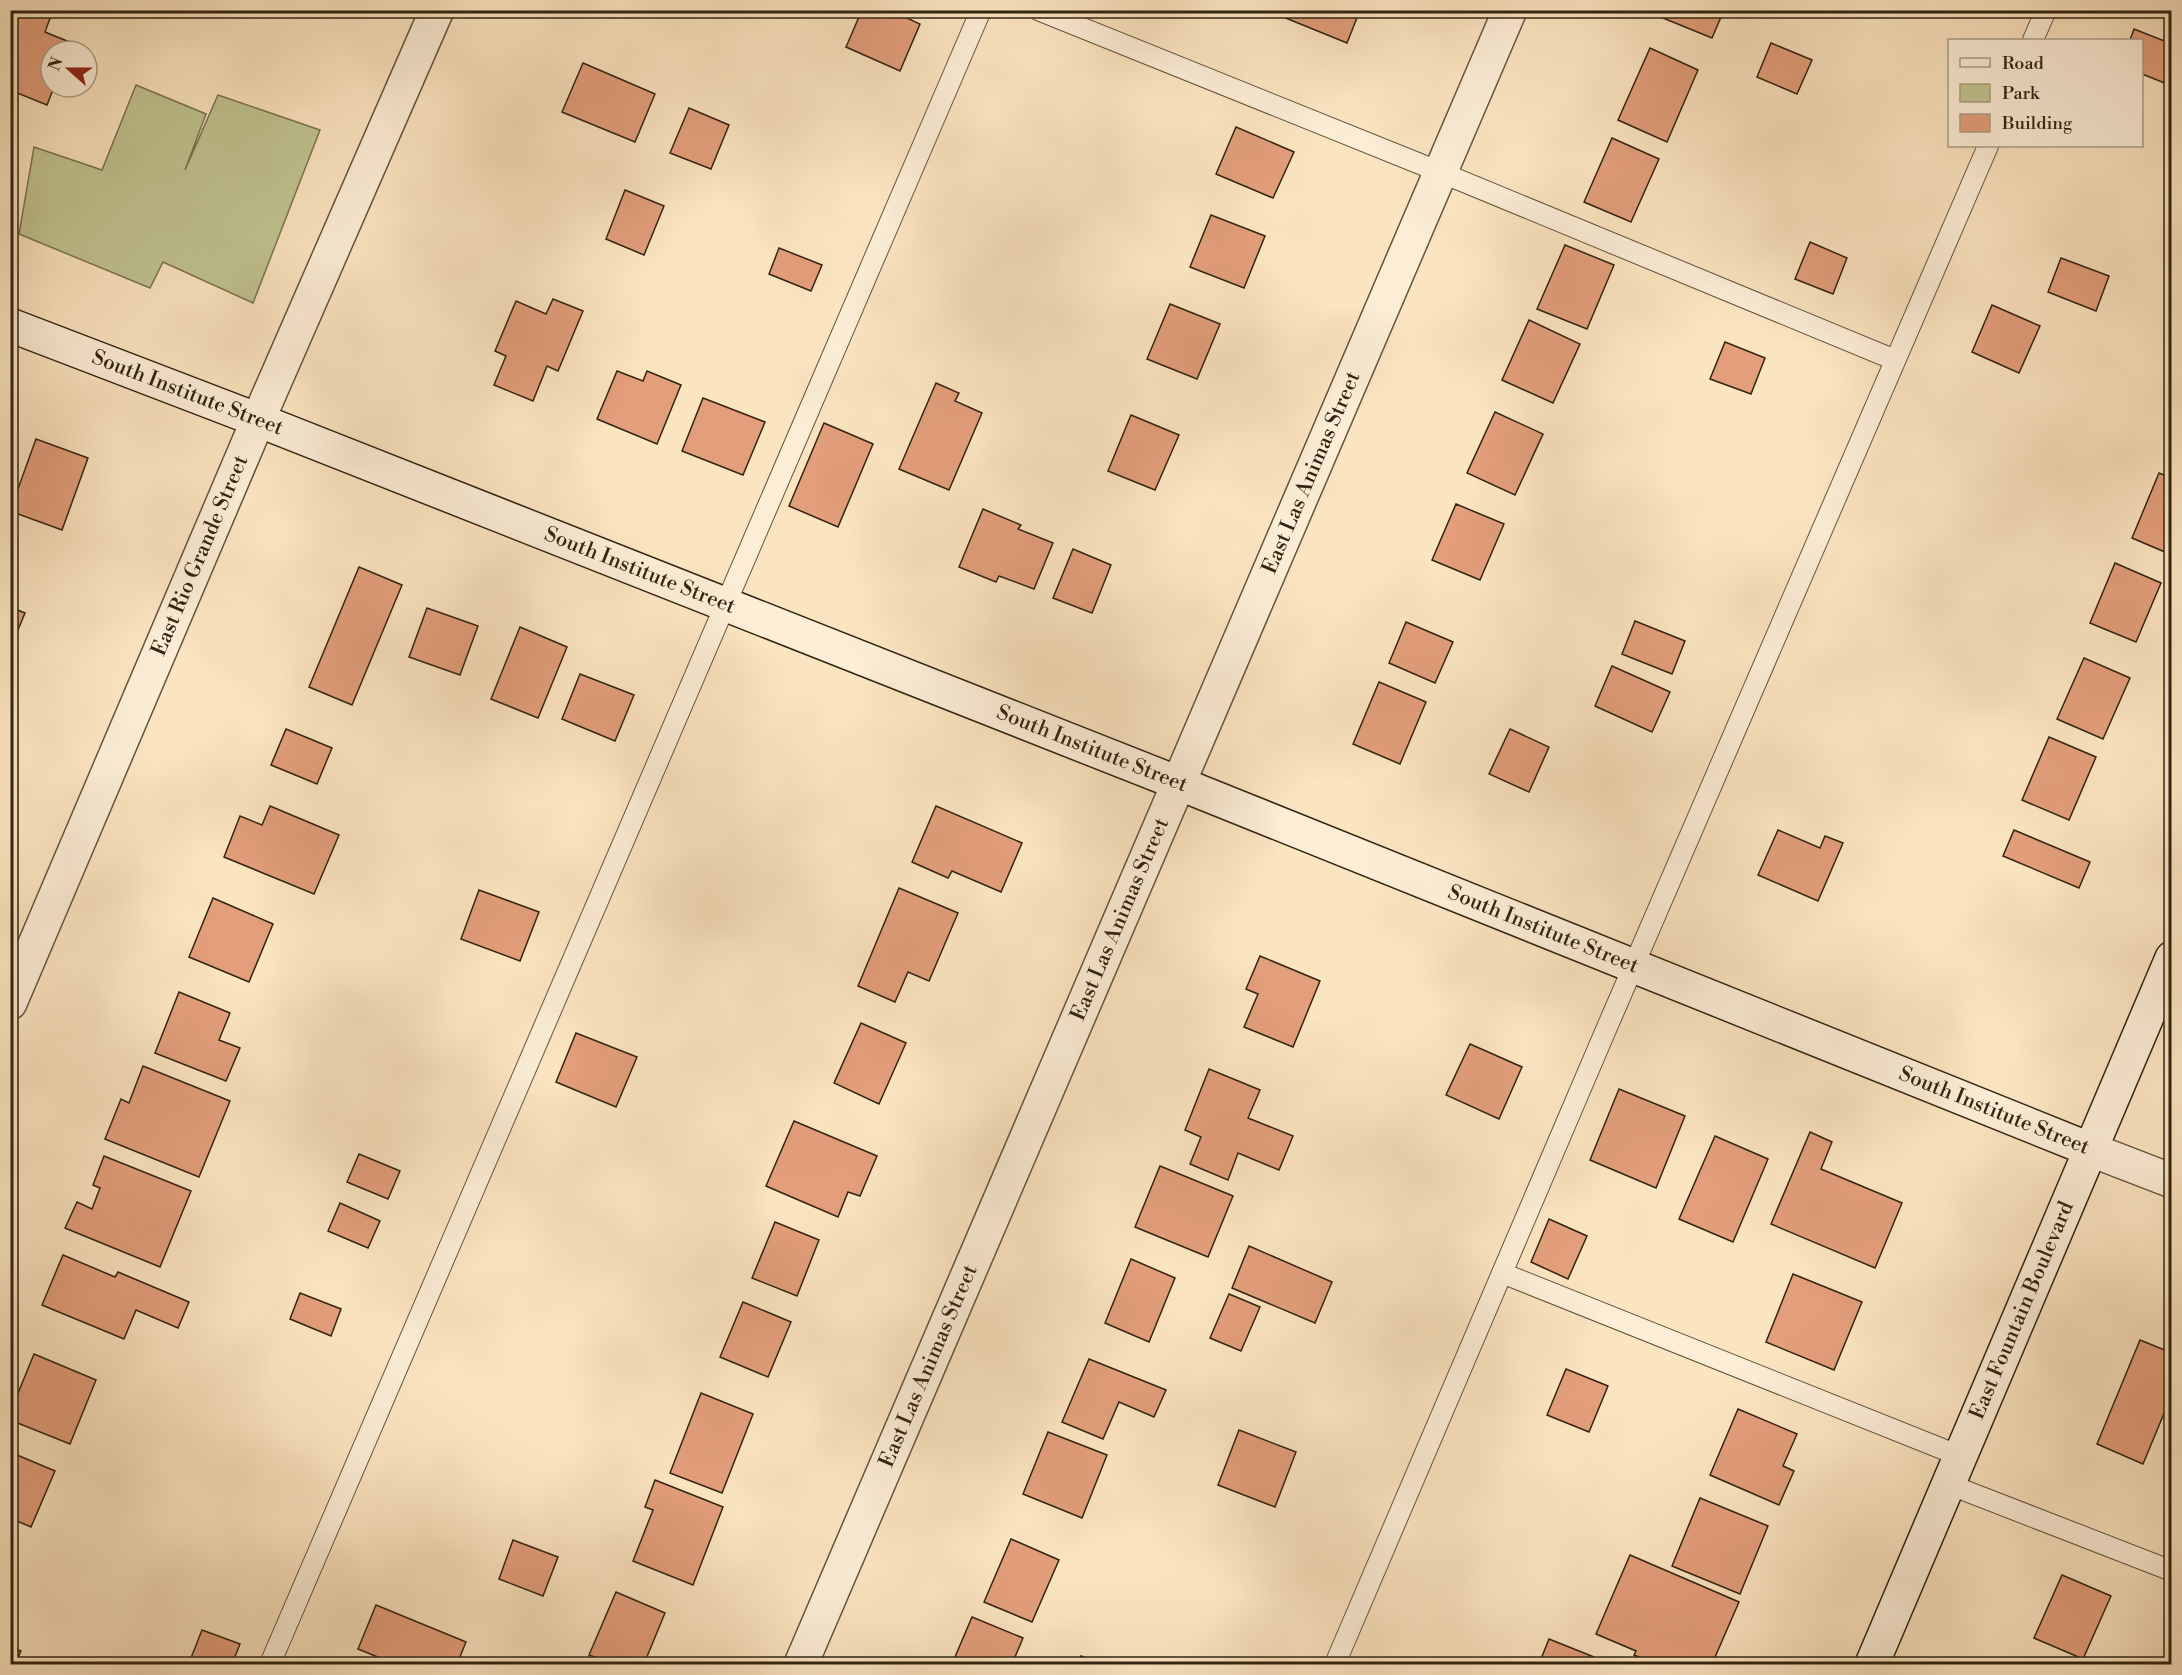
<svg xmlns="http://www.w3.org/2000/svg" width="2182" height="1675" viewBox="0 0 2182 1675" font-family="'Libre Bodoni',serif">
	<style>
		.green { fill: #c1c491; stroke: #797451; stroke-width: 1.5 }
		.building { fill: #e39e7b; stroke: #312411; stroke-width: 1.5 }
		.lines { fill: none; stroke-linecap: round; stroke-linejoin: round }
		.lane-casing { stroke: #64543d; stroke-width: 22 }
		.street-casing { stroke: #64543d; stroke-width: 36 }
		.secondary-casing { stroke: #312411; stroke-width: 36 }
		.path { stroke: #312411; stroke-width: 4; stroke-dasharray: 4.5 3; stroke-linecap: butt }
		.lane { stroke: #fcedd6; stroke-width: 20 }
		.street { stroke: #fcedd6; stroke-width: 33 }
		.secondary { stroke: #fcedd6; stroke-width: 33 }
		.labels { text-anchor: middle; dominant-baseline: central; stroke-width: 4.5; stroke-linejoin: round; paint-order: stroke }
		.street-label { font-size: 21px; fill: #312411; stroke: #fcedd6 }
	</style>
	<rect width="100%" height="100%" fill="#fbe4c0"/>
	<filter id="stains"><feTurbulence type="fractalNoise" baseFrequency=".00333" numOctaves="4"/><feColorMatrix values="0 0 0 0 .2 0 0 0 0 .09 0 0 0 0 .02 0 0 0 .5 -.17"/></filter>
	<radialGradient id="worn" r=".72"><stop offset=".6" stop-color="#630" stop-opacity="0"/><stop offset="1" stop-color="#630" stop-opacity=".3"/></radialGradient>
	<polygon class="green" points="136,85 206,114 185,170 218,95 320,130 253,303 163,262 150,288 19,234 34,147 102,170"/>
	<g class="building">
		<polygon points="10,10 53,10 45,32 72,43 69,51 51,51 51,87 54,87 47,105 10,90"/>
		<polygon points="862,10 890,10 920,24 900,71 846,47"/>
		<polygon points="1266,10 1360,10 1347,43"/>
		<polygon points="1666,10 1724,10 1712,38 1663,18"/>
		<polygon points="2134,29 2172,44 2172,72 2167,84 2142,74 2142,40 2130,40"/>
		<polygon points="1771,43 1812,60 1797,94 1757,77"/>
		<polygon points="1650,48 1698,70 1667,142 1618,120"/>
		<polygon points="583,63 655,94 635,142 562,112"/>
		<polygon points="689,108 729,125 711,169 670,153"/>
		<polygon points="1236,127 1294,152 1273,198 1216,174"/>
		<polygon points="1612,138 1659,159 1631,222 1584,202"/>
		<polygon points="625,190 664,206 644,255 606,239"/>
		<polygon points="1211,215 1265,236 1244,288 1190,267"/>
		<polygon points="1810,242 1847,258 1833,294 1795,279"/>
		<polygon points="1565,245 1614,265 1587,329 1537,309"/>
		<polygon points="779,248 822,265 811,291 769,274"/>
		<polygon points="2061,258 2109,276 2096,311 2048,292"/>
		<polygon points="553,299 583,311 558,371 547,366 533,401 494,385 506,356 495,351 516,301 546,314"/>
		<polygon points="1170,304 1220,324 1197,379 1147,359"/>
		<polygon points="1992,305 2040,326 2019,373 1972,352"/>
		<polygon points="1529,320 1580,344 1553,403 1502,380"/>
		<polygon points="1725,342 1765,358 1751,394 1710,379"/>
		<polygon points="617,371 643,381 647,371 681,385 657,444 597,419"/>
		<polygon points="936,383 959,393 955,401 982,413 949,490 899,469"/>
		<polygon points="703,398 765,422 743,475 682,451"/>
		<polygon points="1495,412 1543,434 1515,495 1467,473"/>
		<polygon points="1131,415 1179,435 1155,490 1108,471"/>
		<polygon points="824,423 873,444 838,527 789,506"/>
		<polygon points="36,439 88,458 62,530 10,511"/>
		<polygon points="2159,473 2172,478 2172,555 2132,538"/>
		<polygon points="1456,504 1504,524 1480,580 1432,560"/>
		<polygon points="983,509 1021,525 1018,529 1053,543 1034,589 999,576 996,582 959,567"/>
		<polygon points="1073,549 1111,565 1092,613 1053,598"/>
		<polygon points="2115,563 2161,583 2136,642 2090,623"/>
		<polygon points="359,567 402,585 352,705 309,687"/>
		<polygon points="10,607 25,613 10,649"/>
		<polygon points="427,608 478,626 460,675 409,657"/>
		<polygon points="1635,621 1685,641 1672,674 1622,654"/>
		<polygon points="1406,622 1453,642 1435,683 1389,663"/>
		<polygon points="520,627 567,647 538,718 491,699"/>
		<polygon points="2084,658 2130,678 2103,739 2057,719"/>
		<polygon points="1612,666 1670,692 1652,732 1595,706"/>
		<polygon points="580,674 634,695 615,741 562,719"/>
		<polygon points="1379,682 1426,702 1400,764 1353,744"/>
		<polygon points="286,729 332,748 317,784 271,765"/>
		<polygon points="1510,729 1549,747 1529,792 1489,774"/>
		<polygon points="2049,737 2096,757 2069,820 2022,800"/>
		<polygon points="270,806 339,835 314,894 224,857 240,816 262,825"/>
		<polygon points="936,806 1022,843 1001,892 952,871 948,878 912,862"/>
		<polygon points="1778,830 1820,848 1825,836 1843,843 1818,901 1758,875"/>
		<polygon points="2014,830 2090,862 2079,888 2003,856"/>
		<polygon points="899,888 958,913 929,981 908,972 895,1002 858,986"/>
		<polygon points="479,890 539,912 520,961 461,939"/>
		<polygon points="213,898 273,924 249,982 189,957"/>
		<polygon points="1260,956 1320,981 1293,1047 1244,1027 1258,994 1246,989"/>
		<polygon points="179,992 230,1013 219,1040 240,1048 226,1081 155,1053"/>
		<polygon points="861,1023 906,1043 879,1104 834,1083"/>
		<polygon points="576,1033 637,1057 616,1107 556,1082"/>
		<polygon points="1470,1044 1522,1067 1499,1119 1446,1095"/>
		<polygon points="143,1066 230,1101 199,1177 105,1139 121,1099 129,1103"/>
		<polygon points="1209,1069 1260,1090 1248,1118 1293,1136 1279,1170 1238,1153 1228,1180 1190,1164 1201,1137 1185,1130"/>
		<polygon points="1619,1089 1685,1116 1656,1188 1590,1160"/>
		<polygon points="794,1121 877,1156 860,1196 848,1192 838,1217 766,1186"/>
		<polygon points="1810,1132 1832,1142 1821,1169 1902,1203 1875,1268 1771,1224"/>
		<polygon points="1715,1136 1768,1159 1733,1242 1679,1219"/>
		<polygon points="359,1154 400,1171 388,1199 347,1182"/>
		<polygon points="104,1156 191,1191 160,1267 65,1228 77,1202 92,1209 100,1188 93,1185"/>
		<polygon points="1160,1166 1233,1196 1208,1257 1135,1227"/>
		<polygon points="340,1203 380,1221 368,1248 328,1231"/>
		<polygon points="1549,1219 1587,1236 1568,1279 1531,1262"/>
		<polygon points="775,1222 819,1240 797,1296 752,1278"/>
		<polygon points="1249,1246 1332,1282 1315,1323 1232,1288"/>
		<polygon points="63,1255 115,1277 118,1272 189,1302 178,1328 136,1310 124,1339 42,1305"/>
		<polygon points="1131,1259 1175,1278 1149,1342 1105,1323"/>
		<polygon points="1793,1274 1862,1302 1834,1370 1766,1342"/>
		<polygon points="300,1293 341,1309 331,1336 290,1319"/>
		<polygon points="1229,1294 1260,1307 1241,1351 1210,1338"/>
		<polygon points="743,1302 791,1322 768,1377 720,1357"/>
		<polygon points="2140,1340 2172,1353 2172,1394 2143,1464 2097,1444"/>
		<polygon points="34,1354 96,1380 70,1444 10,1420 10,1413"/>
		<polygon points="1089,1359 1166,1390 1154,1417 1119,1402 1103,1439 1062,1422"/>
		<polygon points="1566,1369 1608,1386 1589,1432 1547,1415"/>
		<polygon points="701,1393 753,1414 722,1493 670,1473"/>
		<polygon points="1738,1409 1797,1434 1783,1466 1794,1471 1779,1505 1710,1475"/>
		<polygon points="1239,1430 1296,1452 1275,1507 1218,1485"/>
		<polygon points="1048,1432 1107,1455 1082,1518 1023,1494"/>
		<polygon points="10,1452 55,1471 31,1527 10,1518"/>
		<polygon points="655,1480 723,1507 693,1585 633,1561 653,1510 645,1507"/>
		<polygon points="1700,1498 1768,1526 1740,1594 1672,1566"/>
		<polygon points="1011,1539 1059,1560 1032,1622 984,1602"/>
		<polygon points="513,1540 558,1557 543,1596 499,1579"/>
		<polygon points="1630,1555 1739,1602 1712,1664 1655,1664 1634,1655 1636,1651 1596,1634"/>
		<polygon points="2062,1575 2111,1596 2083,1659 2034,1638"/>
		<polygon points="616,1592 665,1613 644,1664 612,1664 589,1655"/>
		<polygon points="376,1605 466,1642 457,1664 395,1664 358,1649"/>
		<polygon points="972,1617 1023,1638 1012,1664 952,1664"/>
		<polygon points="202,1630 240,1644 232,1664 189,1663"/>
		<polygon points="1549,1639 1594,1657 1592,1664 1539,1664"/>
		<polygon points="10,1647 21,1651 15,1664 10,1664"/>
		<polygon points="1081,1656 1102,1664 1077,1664"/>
	</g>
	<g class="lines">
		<defs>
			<g id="lane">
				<polyline points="1038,10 1440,172 1895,360"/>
				<polyline points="2033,40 2046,10"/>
				<polyline points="1502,1273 1960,1456"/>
				<polyline points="1948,1484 2172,1571"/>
				<polyline points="270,1664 981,10"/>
				<polyline points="1335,1664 1605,1032 1988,146"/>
			</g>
			<g id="street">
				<path id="s1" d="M10,1003L258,420L437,10"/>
				<polyline points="2089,1149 2172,1181"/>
				<path id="s2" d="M801,1664L1510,10"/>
			</g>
			<g id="secondary">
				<path id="s3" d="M10,325L258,420L1178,783L2089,1149"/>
				<path id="s4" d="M1872,1664L2172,958"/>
			</g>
		</defs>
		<use href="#lane" class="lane-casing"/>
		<use href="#street" class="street-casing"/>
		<use href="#secondary" class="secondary-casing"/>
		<polyline class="path" points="10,167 13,179 10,204"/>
		<use href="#lane" class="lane"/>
		<use href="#street" class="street"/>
		<use href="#secondary" class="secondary"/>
	</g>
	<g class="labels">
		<g class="street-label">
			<text stroke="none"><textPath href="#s3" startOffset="190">South Institute Street</textPath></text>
			<text stroke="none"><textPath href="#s2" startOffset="1296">East Las Animas Street</textPath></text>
			<text stroke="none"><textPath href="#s1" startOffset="486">East Rio Grande Street</textPath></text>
			<text stroke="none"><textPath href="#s3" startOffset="676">South Institute Street</textPath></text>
			<text stroke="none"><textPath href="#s3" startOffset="1162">South Institute Street</textPath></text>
			<text stroke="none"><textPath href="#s2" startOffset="810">East Las Animas Street</textPath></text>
			<text stroke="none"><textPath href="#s3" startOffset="1648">South Institute Street</textPath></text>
			<text stroke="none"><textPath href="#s3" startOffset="2134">South Institute Street</textPath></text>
			<text stroke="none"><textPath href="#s4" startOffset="384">East Fountain Boulevard</textPath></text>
			<text stroke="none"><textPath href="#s2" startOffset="324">East Las Animas Street</textPath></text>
		</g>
	</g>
	<rect width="2182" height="1675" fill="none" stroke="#fbe4c0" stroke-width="36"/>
	<rect x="12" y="12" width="2158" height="1651" fill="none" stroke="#312411" stroke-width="3"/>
	<rect x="18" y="18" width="2146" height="1639" fill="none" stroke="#312411" stroke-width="1.5"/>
	<rect x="1948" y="39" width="195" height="108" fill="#fcedd6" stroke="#ab9d87" stroke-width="1.5"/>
	<rect x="1960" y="58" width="30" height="9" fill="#fcedd6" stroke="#ab9d87" stroke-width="1.5"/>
	<text x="2002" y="69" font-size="18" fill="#312411">Road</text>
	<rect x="1960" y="84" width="30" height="18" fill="#c1c491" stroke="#ab9d87" stroke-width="1.5"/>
	<text x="2002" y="99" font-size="18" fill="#312411">Park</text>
	<rect x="1960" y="114" width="30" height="18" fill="#e39e7b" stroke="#ab9d87" stroke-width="1.5"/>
	<text x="2002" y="129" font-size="18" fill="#312411">Building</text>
	<g transform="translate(69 69) rotate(291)"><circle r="28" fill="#fcedd6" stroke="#ab9d87" stroke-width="1.5"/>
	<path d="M0-4.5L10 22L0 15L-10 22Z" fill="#8f2418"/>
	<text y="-9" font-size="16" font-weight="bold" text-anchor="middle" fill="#312411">N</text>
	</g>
	<rect width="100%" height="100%" filter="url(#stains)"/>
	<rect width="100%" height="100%" fill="url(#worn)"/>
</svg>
